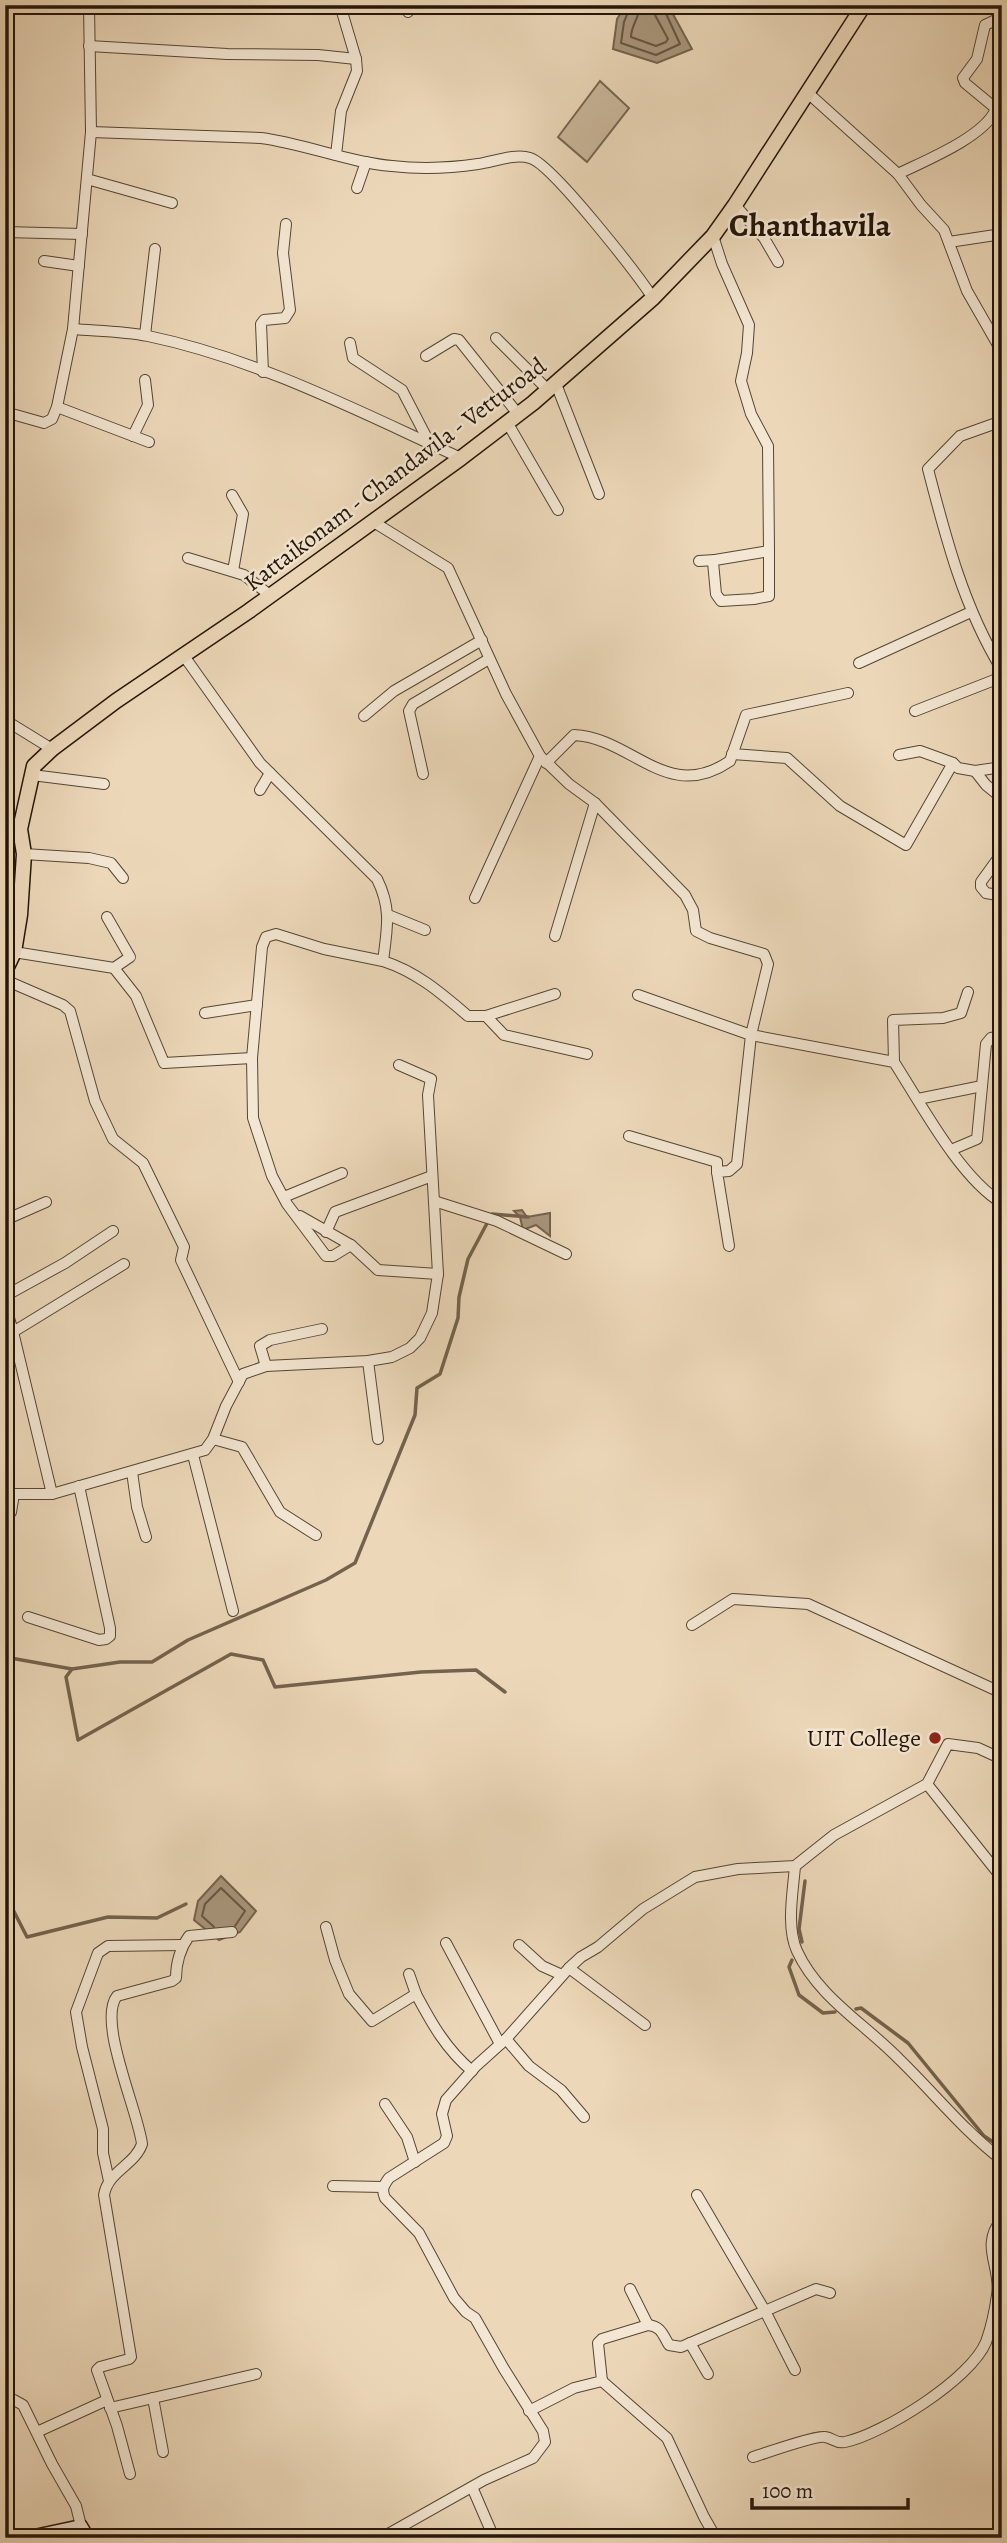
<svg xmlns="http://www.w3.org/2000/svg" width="1007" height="2543" viewBox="0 0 1007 2543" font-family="Alegreya,serif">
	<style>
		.green { fill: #cab79b; stroke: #766651; stroke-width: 2 }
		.water { fill: #a8967c; stroke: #73624d; stroke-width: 2 }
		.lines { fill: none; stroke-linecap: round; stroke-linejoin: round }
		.shore { stroke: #665642; stroke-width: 2 }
		.stream { stroke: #73624d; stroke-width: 3.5 }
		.street-casing { stroke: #554634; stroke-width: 12 }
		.secondary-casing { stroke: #231507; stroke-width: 15 }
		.primary-casing { stroke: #231507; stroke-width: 17 }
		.street { stroke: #f3e6d2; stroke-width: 10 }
		.secondary { stroke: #f3e6d2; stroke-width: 12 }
		.primary { stroke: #ecd8b9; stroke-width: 14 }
		.poi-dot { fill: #8f2418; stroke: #f3e6d2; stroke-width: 2.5 }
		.labels { text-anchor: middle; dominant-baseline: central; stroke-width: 5; stroke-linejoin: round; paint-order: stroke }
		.street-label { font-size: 24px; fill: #231507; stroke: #f3e6d2 }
		.poi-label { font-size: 24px; fill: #231507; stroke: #f3e6d2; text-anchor: end }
		.district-label { font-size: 32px; font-weight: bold; fill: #231507; stroke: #f3e6d2 }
	</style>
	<rect width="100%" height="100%" fill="#ecd8b9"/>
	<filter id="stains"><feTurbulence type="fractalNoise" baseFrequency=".00286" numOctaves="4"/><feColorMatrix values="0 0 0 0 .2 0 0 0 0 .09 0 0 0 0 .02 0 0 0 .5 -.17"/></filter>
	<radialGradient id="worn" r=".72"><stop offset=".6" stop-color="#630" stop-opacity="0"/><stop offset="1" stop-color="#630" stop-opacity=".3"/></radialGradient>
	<polygon class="green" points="600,81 629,108 587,162 558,137"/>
	<g class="water">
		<polygon points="626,5 668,5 692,49 657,63 613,49 617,19"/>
		<polygon points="522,1210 527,1217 550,1213 550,1236 536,1225 523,1230 520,1217 514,1211"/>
		<polygon points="221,1876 256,1911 240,1932 219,1940 194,1920 198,1901"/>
	</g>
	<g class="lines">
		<g class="shore">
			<polyline points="631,5 624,22 621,43 656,55 680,44 662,5"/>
			<path d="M640,5C640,17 631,25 631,37L656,46L666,42L668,39L655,15L653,5"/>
			<polyline points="214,1927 202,1916 205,1904 221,1888 245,1911 235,1926"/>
		</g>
		<g class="stream">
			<polyline points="5,1657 72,1669"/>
			<polyline points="505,1692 476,1670 421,1672 275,1687 263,1660 231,1654 78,1740 66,1677 72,1669 86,1667 120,1662 152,1662 188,1640 326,1580 355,1563 415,1415 417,1388 440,1374 458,1318 459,1297 468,1259 492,1214 528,1217"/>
			<polyline points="5,1894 27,1937 108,1917 157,1918 186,1904"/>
			<polyline points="802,1942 799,1929 805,1881"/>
			<polyline points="792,1960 789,1967 799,1995 823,2013 835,2012"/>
			<polyline points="856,2009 861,2008 908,2043 984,2136 1002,2148"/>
		</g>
		<defs>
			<g id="street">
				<polyline points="407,5 408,12"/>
				<polyline points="89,46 227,54 318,55 356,59"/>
				<polyline points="808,93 898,174 921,205 944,230 967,291 1002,352"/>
				<path d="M91,132L261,138C306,144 347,162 392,166C419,169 451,168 478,164C493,162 515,153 530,158C552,164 637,274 653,298"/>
				<polyline points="336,155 341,111 357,71 356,59 340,5"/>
				<path d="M898,174C924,161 982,138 995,111L994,107L965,83L963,78L977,59L985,25L1002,17"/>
				<polyline points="87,179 172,203"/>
				<polyline points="357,188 366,162"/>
				<polyline points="735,205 764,238 778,262"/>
				<polyline points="5,232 82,234"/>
				<polyline points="713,236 722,264 749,325 747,353 741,381 751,414 768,446 769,551 715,560 713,562 716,594 721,601 754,599 769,596 769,551"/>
				<polyline points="949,242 1002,234"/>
				<polyline points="44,261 79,266"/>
				<path d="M73,329C98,331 124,331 148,336C258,359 360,412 461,458"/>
				<polyline points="145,335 155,249"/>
				<polyline points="496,338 548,390"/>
				<polyline points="350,343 353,358 402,390 430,444"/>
				<polyline points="426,356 454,339 459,340 518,414"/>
				<polyline points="263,372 261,324 264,320 285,318 290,310 283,253 286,224"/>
				<polyline points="556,384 599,494"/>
				<polyline points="57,407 149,442"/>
				<polyline points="5,412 44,423 52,419 57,407 73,329 91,132 89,5"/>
				<path d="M1002,421L960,436L928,469C946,539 964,608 1002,670"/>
				<polyline points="507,422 558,510"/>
				<polyline points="133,436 148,405 145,380"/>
				<polyline points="232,495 243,514 233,571"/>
				<path d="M372,521L448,568L506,694L540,756L569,784L595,803L685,895L693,910L696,931L710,938L764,954L768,964L751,1035L894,1062C921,1104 960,1178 1002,1203"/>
				<polyline points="188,558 244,575 271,596"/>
				<polyline points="699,561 715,560"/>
				<path d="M184,656L260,763L377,879C392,909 387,929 383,961C417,972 441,993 468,1016H486L504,1035L587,1054"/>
				<polyline points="859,663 971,612"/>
				<polyline points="915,711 1002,677"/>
				<polyline points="364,716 394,691 482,640"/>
				<polyline points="5,720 52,749"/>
				<polyline points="732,754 787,758 840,806 906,845 953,763"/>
				<polyline points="899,755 920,751 953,763 958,768 975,771 1002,767"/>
				<path d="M546,763L574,735C633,738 667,804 730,761L746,715L848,693"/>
				<polyline points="975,771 986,785 1002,798"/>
				<polyline points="423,774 409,711 413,704 489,659"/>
				<polyline points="32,775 104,784"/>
				<polyline points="260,790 270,773"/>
				<polyline points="5,831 20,829"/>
				<polyline points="24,854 89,858 111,863 123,878"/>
				<polyline points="998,895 986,893 981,887 981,882 1002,853"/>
				<polyline points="475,898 540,756"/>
				<polyline points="388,915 425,930"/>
				<polyline points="107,917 130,957 114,968"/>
				<polyline points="555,936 595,803"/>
				<polyline points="14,952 114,968 136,996 164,1063 252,1058"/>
				<polyline points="383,961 324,949 276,934 266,937 262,947 252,1058 253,1118 272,1176 287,1204 326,1256 333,1256 351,1245 378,1270 438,1274"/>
				<polyline points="5,980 63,1005 70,1011 95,1101 113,1139 143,1163 184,1247 181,1260 239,1382"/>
				<polyline points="638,995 751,1035 737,1164 729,1171 717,1172 729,1246"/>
				<polyline points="205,1013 257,1005"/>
				<polyline points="486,1016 555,994"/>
				<polyline points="894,1062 893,1020 943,1018 961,1013 968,992"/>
				<polyline points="918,1099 982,1086"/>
				<polyline points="629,1136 717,1162 717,1172"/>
				<polyline points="951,1150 977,1139 986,1044 991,1038 1002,1036"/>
				<polyline points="284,1197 342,1173"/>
				<polyline points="434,1201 497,1221 566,1254"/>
				<polyline points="300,1216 351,1245"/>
				<polyline points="5,1220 46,1202"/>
				<polyline points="326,1232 335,1212 432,1176"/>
				<polyline points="5,1296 65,1263 113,1231"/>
				<polyline points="5,1304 13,1332 124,1264"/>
				<polyline points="13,1332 52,1494"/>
				<polyline points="368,1361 378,1439"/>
				<polyline points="266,1366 260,1346 270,1340 322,1329"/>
				<polyline points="213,1439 242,1447 280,1512 316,1535"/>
				<polyline points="193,1455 233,1611"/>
				<polyline points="132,1472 137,1507 146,1537"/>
				<polyline points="5,1513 11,1512 14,1494 52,1494 205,1450 213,1439 226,1406 243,1374 266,1366 368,1361 392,1357 410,1348 420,1338 432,1313 438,1274 428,1095 431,1079 399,1065"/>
				<polyline points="28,1617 99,1640 106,1639 110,1636 110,1628 79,1486"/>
				<polyline points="692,1625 733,1599 808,1604 1002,1693"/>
				<polyline points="927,1784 1002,1878"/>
				<path d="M795,1866C793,1892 786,1927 797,1951C818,1997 865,2024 899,2059C934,2093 964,2131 1002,2160"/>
				<path d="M326,1927L335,1960L349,1994L372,2021L416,1994C432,2024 446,2049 472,2071"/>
				<polyline points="446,1943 500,2044"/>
				<polyline points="519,1945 542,1966 562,1975"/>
				<polyline points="569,1968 645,2025"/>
				<polyline points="409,1974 416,1994"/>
				<polyline points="506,2039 529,2066 561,2090 584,2117"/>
				<polyline points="385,2104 407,2137 415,2162"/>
				<polyline points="109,2181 103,2153 103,2129 82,2047 76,2012 98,1953 108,1946 182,1945"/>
				<polyline points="333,2186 383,2187"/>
				<polyline points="697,2195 765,2311 795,2370"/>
				<polyline points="630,2289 648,2325"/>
				<polyline points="690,2343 708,2374"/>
				<polyline points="602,2381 667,2438 704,2517 716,2538"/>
				<polyline points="153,2398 163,2452"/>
				<polyline points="5,2399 14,2400 23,2405 52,2464 76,2506 81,2526"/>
				<polyline points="110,2408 256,2374"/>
				<path d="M529,2411L574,2388L602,2381L598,2343L602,2339L648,2325C661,2326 663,2335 669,2345L681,2347L816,2289L830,2293"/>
				<polyline points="37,2432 107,2400"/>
				<path d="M753,2457C766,2453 816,2435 825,2437C833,2438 836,2444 845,2442C883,2434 971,2379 986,2342C991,2328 995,2310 997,2295C1002,2267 979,2246 1002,2219"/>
				<path d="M130,2474L117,2426L97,2370L100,2367L129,2359L131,2357L104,2195C108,2171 135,2165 142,2144C138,2111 97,2021 117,1996L172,1981L176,1978C176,1961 180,1949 189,1936L232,1932"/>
				<polyline points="472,2487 494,2538"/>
				<path d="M381,2538L484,2480L533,2458L545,2442L543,2431L504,2369L475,2318L466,2312L454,2298L419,2233L385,2198C381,2189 384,2185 389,2178L444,2143L447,2136L442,2114L446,2100L476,2066L506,2039L569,1968L581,1957L598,1947L643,1909L695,1877L738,1869L795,1866L834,1835L927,1784L948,1744L978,1748L1002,1759"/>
			</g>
			<polyline id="secondary" points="25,2538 81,2526 88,2538"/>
			<polyline id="primary" points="5,971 14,952 20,915 24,854 20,829 34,766 52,749 116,701 249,611 461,458 533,403 653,298 713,236 735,205 864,5"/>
		</defs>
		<use href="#street" class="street-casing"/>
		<use href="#secondary" class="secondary-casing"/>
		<use href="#primary" class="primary-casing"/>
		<use href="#street" class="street"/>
		<use href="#secondary" class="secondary"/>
		<use href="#primary" class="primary"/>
	</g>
	<circle class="poi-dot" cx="935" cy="1738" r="7"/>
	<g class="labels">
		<g class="street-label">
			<text transform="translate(395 474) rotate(-37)">Kattaikonam - Chandavila - Vetturoad</text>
		</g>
		<g class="poi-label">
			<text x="921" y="1738">UIT College</text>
		</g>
		<g class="district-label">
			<text x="810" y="225">Chanthavila</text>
		</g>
	</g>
	<rect width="1007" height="2543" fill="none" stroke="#ecd8b9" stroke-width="28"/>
	<rect x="7" y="7" width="993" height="2529" fill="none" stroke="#231507" stroke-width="3.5"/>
	<rect x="14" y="14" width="979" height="2515" fill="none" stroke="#231507" stroke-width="2"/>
	<path d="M752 2498v10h156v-10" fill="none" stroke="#231507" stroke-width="3.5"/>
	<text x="762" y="2498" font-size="21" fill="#231507" stroke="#f3e6d2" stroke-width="5" paint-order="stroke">100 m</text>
	<rect width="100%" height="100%" filter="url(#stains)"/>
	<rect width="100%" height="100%" fill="url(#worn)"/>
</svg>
